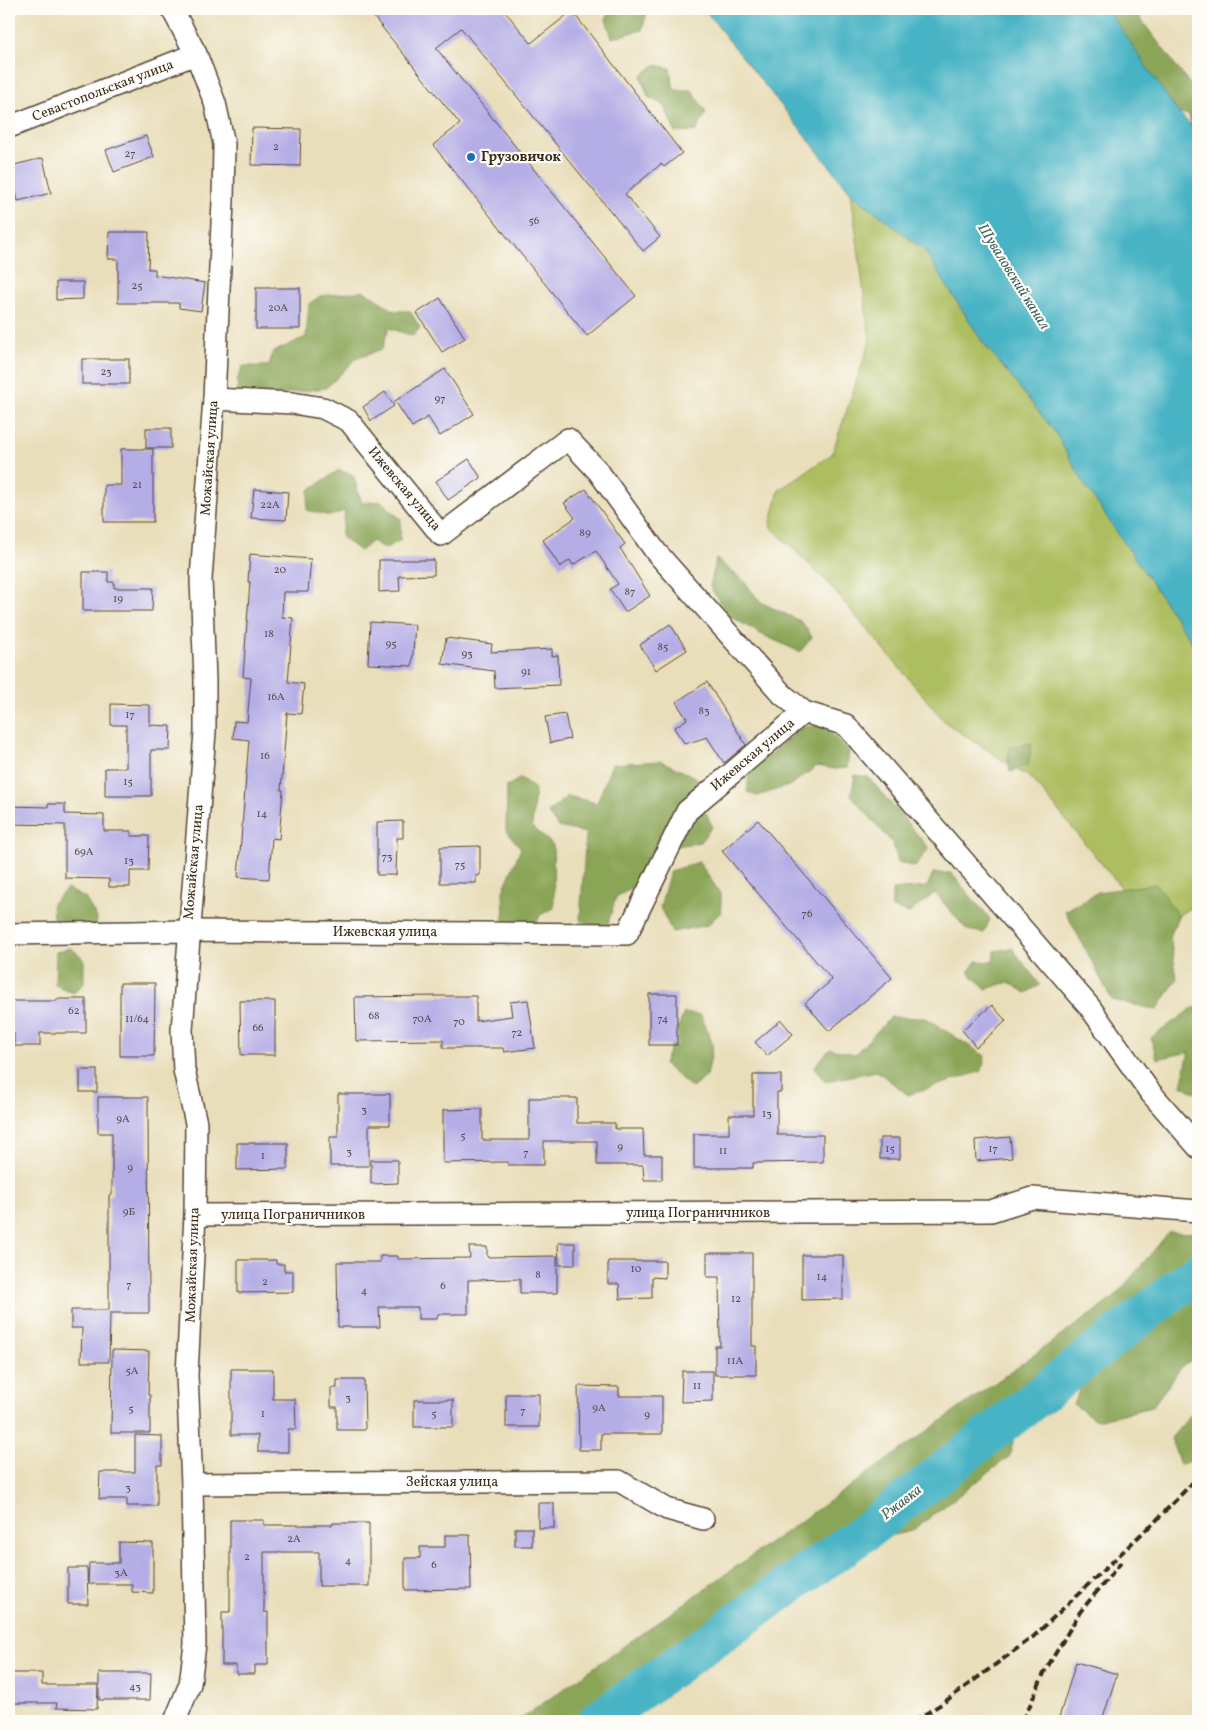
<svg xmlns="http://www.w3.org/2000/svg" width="1207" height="1730" viewBox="0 0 1207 1730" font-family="Vollkorn,serif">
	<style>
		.green { fill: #adbe61; stroke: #747440 }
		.forest { fill: #8aa557; stroke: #62683a }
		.water { fill: #47b3c4; stroke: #416e71 }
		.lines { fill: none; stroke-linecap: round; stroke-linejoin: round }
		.river { stroke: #47b3c4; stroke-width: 39 }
		.building { fill: #b5aee6 }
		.street-casing { stroke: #554535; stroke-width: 24 }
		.street { stroke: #fff; stroke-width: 21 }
		.rail { stroke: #3b2a1e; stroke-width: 4; stroke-dasharray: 8 4; stroke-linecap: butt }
		.poi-dot { fill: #1f6fb2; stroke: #fdfcf7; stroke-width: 2 }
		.labels { text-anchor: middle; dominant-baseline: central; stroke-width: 4.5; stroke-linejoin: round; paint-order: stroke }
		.number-label { font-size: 11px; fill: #5a4b50 }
		.street-label { font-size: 14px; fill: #3b2a1e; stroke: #fdfcf7 }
		.poi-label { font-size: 14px; font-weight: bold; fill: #3b2a1e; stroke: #fdfcf7; text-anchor: start }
		.water-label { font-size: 15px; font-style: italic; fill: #406160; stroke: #fdfcf7 }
	</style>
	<rect width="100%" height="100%" fill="#fdfcf7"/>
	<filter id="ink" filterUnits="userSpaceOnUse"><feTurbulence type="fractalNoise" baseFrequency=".02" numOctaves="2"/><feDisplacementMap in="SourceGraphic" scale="10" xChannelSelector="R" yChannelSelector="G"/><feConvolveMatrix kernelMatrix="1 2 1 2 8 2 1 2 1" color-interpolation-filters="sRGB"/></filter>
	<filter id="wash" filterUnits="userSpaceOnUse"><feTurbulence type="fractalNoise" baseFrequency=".0096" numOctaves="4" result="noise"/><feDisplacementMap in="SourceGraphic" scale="20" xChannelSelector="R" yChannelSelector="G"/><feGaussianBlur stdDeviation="1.12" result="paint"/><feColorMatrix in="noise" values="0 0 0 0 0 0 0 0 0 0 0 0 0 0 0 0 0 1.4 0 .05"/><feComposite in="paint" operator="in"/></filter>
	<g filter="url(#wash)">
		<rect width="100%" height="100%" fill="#e9deba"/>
		<polygon class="green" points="851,193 924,250 982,341 1055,432 1085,485 1198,651 1198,870 1190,908 1156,930 1033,780 946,723 826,581 770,526 779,490 832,454 870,341"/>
		<g class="forest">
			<polygon points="610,9 648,9 642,30 612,38 606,19"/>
			<polygon points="1100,9 1133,9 1198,95 1198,145 1194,141 1189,115 1165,111"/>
			<polygon points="655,65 670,68 674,90 692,90 706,113 696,131 675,132 664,105 648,97 641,76"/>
			<polygon points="364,291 395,311 410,311 420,328 413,336 389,328 382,349 356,359 326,388 261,397 238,391 237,380 243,366 269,366 273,352 306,337 309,304 320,296"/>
			<polygon points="339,470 353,475 362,503 381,501 401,519 400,540 385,549 372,541 360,551 341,537 345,511 330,516 307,510 309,490"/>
			<polygon points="716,559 745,582 760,602 802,622 812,637 800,652 761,634 729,616 710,587"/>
			<polygon points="823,725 849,751 847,768 835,769 817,766 791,785 757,796 747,792 749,772 803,727"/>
			<polygon points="1032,743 1028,765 1010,772 1008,756 1011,747"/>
			<polygon points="661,761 697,778 692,802 707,814 712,827 700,842 666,848 649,878 616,897 606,930 580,920 586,833 558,827 548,813 567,796 597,803 612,764"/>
			<polygon points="855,775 868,777 929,848 915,867 898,862 893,844 851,795"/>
			<polygon points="521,778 535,789 532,827 553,845 554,908 540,915 534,929 504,924 503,891 521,848 506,831 507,786"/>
			<polygon points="699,862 721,895 721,912 708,925 672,932 660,907 670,871"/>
			<polygon points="933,873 951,873 990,919 984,933 967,930 935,893 909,913 892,908 892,890 927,887"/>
			<polygon points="1156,884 1178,916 1170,937 1177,979 1157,1010 1112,1000 1065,911 1098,892"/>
			<polygon points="67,889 85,898 97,918 95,936 77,939 53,918 52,903"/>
			<polygon points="71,948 84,959 84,983 74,993 55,985 56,952"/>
			<polygon points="1012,948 1040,985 1026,993 1009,982 986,989 968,972 977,961 993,962 995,951"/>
			<polygon points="1198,1007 1198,1094 1181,1085 1189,1052 1157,1059 1151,1038 1191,1009"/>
			<polygon points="684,1013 701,1015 713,1045 707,1076 692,1088 664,1064"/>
			<polygon points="891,1017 926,1018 985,1056 982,1071 908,1095 877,1071 825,1081 814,1067 830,1049 855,1054"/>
			<polygon points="1169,1232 1198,1233 1198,1284 1018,1415 1010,1456 912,1531 846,1545 597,1721 518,1721 873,1470 1115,1297"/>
			<polygon points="1198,1291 1198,1358 1184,1364 1152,1407 1096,1420 1073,1404 1087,1375"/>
			<polygon points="1198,1406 1198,1457 1180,1465 1171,1438"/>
		</g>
		<polygon class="water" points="704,9 1107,9 1177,111 1198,133 1198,651 1085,485 1055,432 982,341 924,250 851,193"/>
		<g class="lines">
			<polyline class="river" points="597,1721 865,1532 1198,1272"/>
		</g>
		<g id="blocks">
			<g class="building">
				<polygon points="383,9 503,9 531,43 572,11 682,153 664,167 661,164 625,194 660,237 643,251 461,28 436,48 636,296 587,336 433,145 460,124 373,16"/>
				<polygon points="252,128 301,129 300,166 251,165"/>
				<polygon points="146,136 154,157 114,172 106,150"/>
				<polygon points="43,158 51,193 18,201 10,166"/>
				<polygon points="109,232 149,232 148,269 155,269 155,275 205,283 201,311 179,308 179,303 118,303 118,259 108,259"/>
				<polygon points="56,282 83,282 83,299 56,300"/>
				<rect x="256" y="288" width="44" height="41"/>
				<polygon points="440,298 465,338 442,352 417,313"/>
				<rect x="82" y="359" width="47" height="25"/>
				<polygon points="445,369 474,414 440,436 428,417 412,427 395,401"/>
				<polygon points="385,392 394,406 371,421 363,407"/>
				<rect x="146" y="428" width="25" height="20"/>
				<polygon points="121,449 153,449 153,522 104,522 104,485 121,485"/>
				<polygon points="469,459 481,478 448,500 436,481"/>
				<polygon points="254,489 288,492 286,520 251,518"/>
				<polygon points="586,489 625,544 620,548 650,596 625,612 610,589 618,584 596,551 573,565 570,560 560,567 543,540 575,518 564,503"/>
				<polygon points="250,554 311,559 308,592 283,592 282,617 293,618 288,682 304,684 301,714 287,713 281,790 283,790 279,839 272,838 269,879 238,877 249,740 233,738 234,721 247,722 251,678 243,677 250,582 248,582"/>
				<polygon points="379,560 434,560 434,575 399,576 400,591 379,592"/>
				<polygon points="83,572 108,572 108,582 114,582 114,588 153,588 152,611 83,611"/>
				<polygon points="370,622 415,625 412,666 368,664"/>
				<polygon points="670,624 687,650 656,670 640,645"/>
				<polygon points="446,638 492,644 491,652 552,649 552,656 558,655 559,685 495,688 494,671 442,664"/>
				<polygon points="707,682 746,745 724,763 707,737 685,744 674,728 687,719 676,702"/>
				<polygon points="111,704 150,705 150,725 171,726 170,750 151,750 151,796 105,796 105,768 126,768 126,725 111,725"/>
				<polygon points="565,714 570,739 550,743 545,717"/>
				<polygon points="48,804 65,804 65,814 104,815 104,831 131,831 131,836 149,836 148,871 130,871 130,887 109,887 109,879 65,878 65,825 9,824 9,806 48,807"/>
				<polygon points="758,820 892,978 829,1031 805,1003 832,980 722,851"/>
				<polygon points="403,821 403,838 397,838 396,875 377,875 377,822"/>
				<polygon points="480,846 480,875 476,876 476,883 440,883 440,847"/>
				<polygon points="120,983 155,983 154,1056 120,1056"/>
				<rect x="649" y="994" width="28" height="51"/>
				<polygon points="442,996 476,996 476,1021 512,1016 510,1002 528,1000 535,1048 504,1052 503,1048 443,1048 443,1040 356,1041 355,997"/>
				<polygon points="57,999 86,999 86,1033 40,1033 40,1046 14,1046 14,1033 9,1033 9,1001 57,1001"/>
				<polygon points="240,1001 275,1001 275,1055 241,1055"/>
				<polygon points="992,1005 1006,1021 976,1047 962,1030"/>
				<polygon points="781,1020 793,1034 767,1056 755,1042"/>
				<rect x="80" y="1070" width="17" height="22"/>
				<polygon points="753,1075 781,1075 781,1092 777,1092 777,1135 823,1135 823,1162 753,1163 753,1168 694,1168 694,1134 729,1134 729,1115 753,1115"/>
				<polygon points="338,1094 390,1094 390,1125 369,1125 369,1166 330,1166 330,1137 338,1137"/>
				<polygon points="98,1097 148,1097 149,1313 110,1313 109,1362 81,1362 82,1328 71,1328 71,1310 109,1310 109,1195 112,1195 112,1133 98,1133"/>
				<polygon points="529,1098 577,1098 577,1123 615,1123 615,1129 643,1129 644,1155 662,1155 662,1180 644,1180 643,1165 597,1165 597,1141 544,1141 544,1165 508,1165 508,1162 443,1163 443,1110 482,1109 482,1140 529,1140"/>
				<polygon points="1010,1137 1012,1158 976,1161 975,1140"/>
				<rect x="880" y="1138" width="20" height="21"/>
				<polygon points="237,1143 288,1143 288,1169 237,1170"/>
				<polygon points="371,1160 398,1160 398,1183 371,1184"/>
				<polygon points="558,1243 575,1243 575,1265 559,1265"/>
				<polygon points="469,1247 487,1247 487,1257 557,1256 557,1293 520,1293 520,1279 468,1280 468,1314 438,1314 437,1319 418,1319 418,1307 379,1307 380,1327 338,1327 337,1262 380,1262 380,1256 398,1256 398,1259 470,1258"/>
				<polygon points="707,1253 752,1253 752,1346 756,1346 756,1375 715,1375 715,1346 720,1346 719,1277 707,1277"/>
				<polygon points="802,1255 843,1255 843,1299 802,1300"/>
				<polygon points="238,1260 276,1260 276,1264 284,1264 284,1271 293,1271 293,1292 238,1293"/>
				<polygon points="608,1261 665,1261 665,1278 652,1277 652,1298 620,1299 619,1284 608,1284"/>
				<polygon points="112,1350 149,1351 148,1395 150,1395 150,1433 111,1433"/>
				<polygon points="231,1369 273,1369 273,1399 295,1399 296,1429 288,1429 288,1452 258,1452 258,1435 231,1435"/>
				<polygon points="682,1371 713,1371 713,1401 681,1402"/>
				<polygon points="337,1380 364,1380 365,1430 337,1430 337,1407 331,1407 331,1388 337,1388"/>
				<polygon points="578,1386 619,1387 619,1396 662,1396 662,1434 601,1434 601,1450 579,1450"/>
				<rect x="506" y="1394" width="33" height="33"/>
				<rect x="414" y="1400" width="39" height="27"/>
				<polygon points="135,1435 162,1436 162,1465 157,1465 157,1506 127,1506 127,1499 99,1499 100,1472 135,1472"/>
				<rect x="538" y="1503" width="16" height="25"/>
				<polygon points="230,1520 264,1520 264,1525 333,1525 333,1523 369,1523 369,1586 319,1586 319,1552 264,1552 264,1612 268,1612 268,1665 255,1665 255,1674 236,1674 236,1665 222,1665 222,1612 230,1612"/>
				<rect x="515" y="1528" width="17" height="18"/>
				<polygon points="445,1535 470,1535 471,1589 405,1590 405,1558 420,1558 420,1547 445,1547"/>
				<polygon points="119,1542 153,1543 153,1593 132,1592 132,1584 88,1584 89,1563 119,1563"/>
				<polygon points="68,1568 87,1568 88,1604 68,1604"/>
				<polygon points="1076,1662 1117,1674 1102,1721 1058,1721"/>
				<polygon points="9,1673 42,1673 42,1685 98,1685 97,1709 56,1708 57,1703 9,1703"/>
				<polygon points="99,1673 151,1673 150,1700 99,1700"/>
			</g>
		</g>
	</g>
	<g filter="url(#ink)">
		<use href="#blocks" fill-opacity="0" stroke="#554535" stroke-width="1"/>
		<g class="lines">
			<defs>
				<g id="street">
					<polyline points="172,9 196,54 215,103 224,144 223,201 214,399 201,579 205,680 205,732 182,1030 184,1070 196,1123 195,1215 187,1375 192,1484 195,1644 190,1684 175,1721"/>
					<polyline points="9,127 196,54"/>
					<polyline points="214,399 292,403 323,408 349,421 441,535 568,439 598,471 656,552 782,694 804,712 846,725 1089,1006 1150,1092 1198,1147"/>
					<polyline points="9,934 189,931 627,934 687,811 804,712"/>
					<polyline points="195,1215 991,1211 1032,1198 1198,1211"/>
					<polyline points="192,1484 619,1481 667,1509 703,1519"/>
				</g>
			</defs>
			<use href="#street" class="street-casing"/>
			<use href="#street" class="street"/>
			<g class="rail">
				<polyline points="1147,1530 1198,1477"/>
				<polyline points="914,1721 943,1703 1033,1637 1151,1525"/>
				<polyline points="1023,1721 1045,1671 1080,1612 1124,1559"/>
			</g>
		</g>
	</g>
	<circle class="poi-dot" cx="471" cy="157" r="5"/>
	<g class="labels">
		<g class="number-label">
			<text x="276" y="147">2</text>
			<text x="130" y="154">27</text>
			<text x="534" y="221">56</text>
			<text x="137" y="286">25</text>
			<text x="278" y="308">20А</text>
			<text x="106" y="372">23</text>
			<text x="440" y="399">97</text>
			<text x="137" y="485">21</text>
			<text x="270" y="505">22А</text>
			<text x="585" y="533">89</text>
			<text x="280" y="570">20</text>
			<text x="630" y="592">87</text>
			<text x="118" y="599">19</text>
			<text x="269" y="634">18</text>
			<text x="391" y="644">95</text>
			<text x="663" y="647">85</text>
			<text x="467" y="654">93</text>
			<text x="526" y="672">91</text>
			<text x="276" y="697">16А</text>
			<text x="704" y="711">83</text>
			<text x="130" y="715">17</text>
			<text x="265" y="756">16</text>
			<text x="128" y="782">15</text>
			<text x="262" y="814">14</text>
			<text x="84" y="852">69А</text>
			<text x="387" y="857">73</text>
			<text x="129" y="861">13</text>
			<text x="460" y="865">75</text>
			<text x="807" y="914">76</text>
			<text x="74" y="1011">62</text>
			<text x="374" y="1016">68</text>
			<text x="137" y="1019">11/64</text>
			<text x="422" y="1019">70А</text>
			<text x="663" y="1019">74</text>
			<text x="459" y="1022">70</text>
			<text x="258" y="1028">66</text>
			<text x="517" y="1033">72</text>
			<text x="364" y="1110">3</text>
			<text x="767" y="1114">13</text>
			<text x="123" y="1119">9А</text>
			<text x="463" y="1136">5</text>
			<text x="620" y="1147">9</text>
			<text x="890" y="1149">15</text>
			<text x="993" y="1149">17</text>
			<text x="723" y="1151">11</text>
			<text x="349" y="1152">3</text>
			<text x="526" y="1153">7</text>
			<text x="263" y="1156">1</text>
			<text x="130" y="1168">9</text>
			<text x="129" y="1212">9Б</text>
			<text x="636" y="1269">10</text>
			<text x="538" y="1275">8</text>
			<text x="822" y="1277">14</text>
			<text x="265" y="1282">2</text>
			<text x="129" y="1285">7</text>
			<text x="443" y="1286">6</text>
			<text x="364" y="1291">4</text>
			<text x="736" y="1299">12</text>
			<text x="735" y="1361">11А</text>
			<text x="132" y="1371">5А</text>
			<text x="697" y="1386">11</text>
			<text x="348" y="1398">3</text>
			<text x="599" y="1408">9А</text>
			<text x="131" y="1409">5</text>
			<text x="523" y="1411">7</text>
			<text x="263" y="1414">1</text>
			<text x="434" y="1414">5</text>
			<text x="647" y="1415">9</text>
			<text x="128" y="1488">3</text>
			<text x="294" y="1539">2А</text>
			<text x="247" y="1557">2</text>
			<text x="348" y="1561">4</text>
			<text x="434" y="1565">6</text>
			<text x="121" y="1573">3А</text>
			<text x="135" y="1687">43</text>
		</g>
		<g class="street-label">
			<text transform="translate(103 91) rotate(-21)">Севастопольская улица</text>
			<text transform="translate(210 458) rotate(-86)">Можайская улица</text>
			<text transform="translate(404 489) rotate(50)">Ижевская улица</text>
			<text transform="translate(753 755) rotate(-40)">Ижевская улица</text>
			<text transform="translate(194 862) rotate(-85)">Можайская улица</text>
			<text x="385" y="932">Ижевская улица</text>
			<text x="698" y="1213">улица Пограничников</text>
			<text x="293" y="1215">улица Пограничников</text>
			<text transform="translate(193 1265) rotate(-88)">Можайская улица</text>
			<text x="452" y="1482">Зейская улица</text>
		</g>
		<g class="poi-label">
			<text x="481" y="157">Грузовичок</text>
		</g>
		<g class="water-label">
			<text transform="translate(1013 277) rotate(58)">Шуваловский канал</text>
			<text transform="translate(902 1503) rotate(-38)">Ржавка</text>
		</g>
	</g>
	<rect width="1207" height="1730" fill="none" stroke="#fdfcf7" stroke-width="30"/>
</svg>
